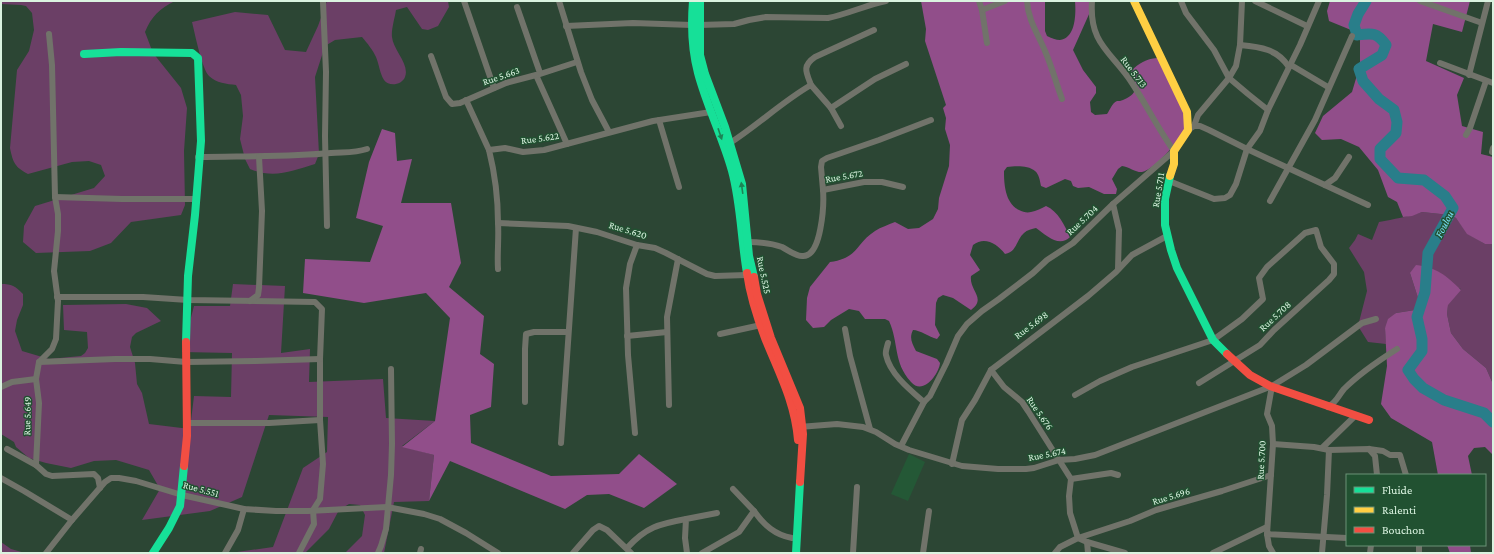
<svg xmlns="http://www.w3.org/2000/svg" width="1494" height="554" viewBox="0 0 1494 554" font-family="'Crimson Pro',serif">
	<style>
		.built { fill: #245836 }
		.green { fill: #6b3f66 }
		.forest { fill: #914e8a }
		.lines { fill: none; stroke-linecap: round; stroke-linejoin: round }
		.river { stroke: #297e8a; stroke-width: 11 }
		.street { stroke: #71736a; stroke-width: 6 }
		.fast { stroke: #16e098; stroke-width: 8 }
		.slow { stroke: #ffcf43; stroke-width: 8 }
		.jam { stroke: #f24e42; stroke-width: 8 }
		.oneway { fill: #1d8355 }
		.labels { text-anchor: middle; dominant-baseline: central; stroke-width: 3; stroke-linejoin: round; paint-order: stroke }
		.street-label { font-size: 10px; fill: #daf3e0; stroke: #215131 }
		.water-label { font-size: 11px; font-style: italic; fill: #7ae6fb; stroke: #215131 }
	</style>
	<rect width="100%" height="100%" fill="#2c4634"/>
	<polygon class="built" points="909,454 925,462 908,501 891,494"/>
	<g class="green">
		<path d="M1,1H175C160,8 151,17 145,32L153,53L181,88L187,108L184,151L185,205L181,215L131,222L111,243L90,251L36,253L23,242L24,226L35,206L94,188L105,176L101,165L89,161L72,162L28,174C15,167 13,163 10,148L17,70L29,51L34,30L32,13L26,6L21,5L1,4Z"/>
		<path d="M327,1H448L449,7L438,26L428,30L422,29L407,7L396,10C395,17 391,30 392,37C393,50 410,64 405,77C402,85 389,87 384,80C380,74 379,64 376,57C373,50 367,43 362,37L335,40L325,46L315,77L319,154L315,164C292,171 274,179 250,169L245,159L240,139L243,116L241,95L236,85C227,84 216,83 209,76C202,69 195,34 192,22L235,12L268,15L285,50L306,52L318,26Z"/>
		<path d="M1422,212L1450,215L1456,218L1468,234L1485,244H1493V384L1486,368L1463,349L1451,333L1447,314L1448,304L1461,289L1410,273L1419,301L1415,310L1396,313L1385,328L1386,344L1368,342L1358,326L1367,291L1364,272L1349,248L1355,240L1358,234L1372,240L1379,222C1394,219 1408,217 1422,212Z"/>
		<path d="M1,284C12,284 15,286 23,294V305L17,320L15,331L22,351L49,359L81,356L85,353L88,348L87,332L64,330L63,305L126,304L147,308L161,321L136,333L132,337L130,347L135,363L137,384L142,393L149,424L190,429L194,396L231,397L232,353L182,352L194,306H230L233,284L285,286L281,353L310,349L309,382L383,379L386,418L435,421L402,446L434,455L429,501L394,502L384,553H345L362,536L365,515L360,505L349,504L339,510L329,529L305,553H230L273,547L303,468L327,452L328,417L269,415L242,497L210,511L142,520L160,489L149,470L116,460L94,461L71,468L46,463L29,458L16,447L14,442L1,434Z"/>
		<polygon points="1,542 11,549 25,553 1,553"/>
	</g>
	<g class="forest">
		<path d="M921,1H1044L1045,2V31L1047,36C1051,38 1056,40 1060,40C1076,38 1076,13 1075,1H1089L1090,12L1073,50L1083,70L1096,87V93L1090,102L1091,112L1095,115L1107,114C1110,110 1112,103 1117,101C1119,101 1121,101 1123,100C1140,93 1136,85 1131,71C1139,63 1146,59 1157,58C1166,73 1179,93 1185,109C1186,112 1188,120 1187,124C1184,136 1155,170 1142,172C1137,173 1129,167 1122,166L1118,169L1112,179L1117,189L1116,194H1104L1089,187L1078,188L1073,186L1071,181L1065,179L1046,188L1041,186C1040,181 1039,174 1035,171C1028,165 1015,166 1007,167L1004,171C1004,184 1005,203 1019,210C1023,212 1027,213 1031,212C1036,211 1042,208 1046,206C1058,211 1065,226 1070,237C1059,248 1046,235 1036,228C1032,229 1027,230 1024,233C1016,240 1017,252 1005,254C997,244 985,236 973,245L970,255L980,270L971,276C969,291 987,298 971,310L953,298L943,295L938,298L936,303L935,325L940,335L937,339C929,337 920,330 913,330C909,338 912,343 916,351L937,359L940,363C939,374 923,396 911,382C893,362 899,343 889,321L885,319H865L859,311L849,309L831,320L824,327L813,328L806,320L807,298L810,287L830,262C859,258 855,244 875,231C881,227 888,225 895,222L908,229L919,228L933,219L938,209L939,198L949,166L950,145L945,129L946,118L943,108L946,105L925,41L926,29Z"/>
		<polygon points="1330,1 1470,1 1462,32 1433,24 1426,61 1464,78 1457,95 1462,126 1483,132 1481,154 1493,157 1493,244 1485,244 1467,234 1456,218 1450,215 1422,212 1412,216 1403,217 1397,202 1388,197 1378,170 1359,147 1341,139 1322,140 1315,133 1323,116 1352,92 1360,65 1360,40 1356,32 1329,21 1327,11"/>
		<polygon points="382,129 395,133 397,161 412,159 401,203 451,203 461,263 449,287 484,316 480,354 494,364 491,407 470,415 471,443 551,476 619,474 639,454 677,484 644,508 609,494 587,495 565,509 450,461 429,501 434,455 402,447 435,421 450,318 426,293 364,303 303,293 305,259 370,262 383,226 356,218 369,162"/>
		<path d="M1416,265C1437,268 1446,275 1461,290L1448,305L1447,314L1451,333L1463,349L1486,368L1493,384V455L1485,447L1474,448L1468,456L1472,475H1438L1432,442L1391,418L1381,404L1387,366L1385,328L1388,319L1396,313L1415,310L1419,301L1410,273Z"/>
		<polygon points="1447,545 1470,545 1471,553 1450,553"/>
	</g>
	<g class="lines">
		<path class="river" d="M1366,1L1358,14L1354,25L1357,35C1372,33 1377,32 1386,45L1382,55L1359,69L1363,81L1379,99L1394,110L1397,122L1396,133L1380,149V159L1398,178L1424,180L1445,196L1453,208L1428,253L1425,292L1417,317L1422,339V351L1408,370L1414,379L1423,388L1444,400L1484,413L1493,422"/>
		<g class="street">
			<polyline points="464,1 494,88"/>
			<polyline points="559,1 581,72 592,100 609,132"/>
			<polyline points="979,1 982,10 987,43"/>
			<path d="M1027,1C1028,20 1038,34 1045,51C1052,67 1056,83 1062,99"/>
			<path d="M1092,1C1089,45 1112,52 1132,83C1147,106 1159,130 1174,151L1113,204"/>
			<polyline points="1181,1 1186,13 1214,50 1229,78 1248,94 1268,110"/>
			<polyline points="1255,1 1307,26"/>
			<polyline points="1420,1 1482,23"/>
			<polyline points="323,2 326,72 325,136 327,226"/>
			<polyline points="517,7 540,73"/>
			<polyline points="982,10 1005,1"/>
			<path d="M699,25L734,24L749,20L766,17L828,18C848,14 866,5 886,1"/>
			<polyline points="566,26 633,23 692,25"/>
			<polyline points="49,34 52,65 55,197 58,214 58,231 54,271 58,301 56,339 52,349 39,362 36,379 39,403 36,465 46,474 52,476 94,474 98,478 100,488"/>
			<path d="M1240,45C1261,47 1277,49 1289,67"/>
			<polyline points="431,56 446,97 452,104 460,103 506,83 536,75 567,144"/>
			<polyline points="1440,63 1493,83"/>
			<polyline points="1291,65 1328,87"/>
			<polyline points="537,75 577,62"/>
			<polyline points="1469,75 1488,1"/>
			<path d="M811,85C806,72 802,66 815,57L874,30"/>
			<polyline points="466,100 489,150"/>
			<polyline points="831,108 875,79 906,64"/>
			<polyline points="659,120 679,187"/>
			<polyline points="1194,126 1198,115 1229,78 1236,66 1240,45 1242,1"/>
			<polyline points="1188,130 1194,126 1200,126 1209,130 1247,149 1368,205"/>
			<polyline points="1466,135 1470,128 1486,81"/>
			<path d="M730,143C758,125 783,101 811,85L831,108L841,126"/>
			<polyline points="1492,152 1493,148"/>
			<path d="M198,157C243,156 287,157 331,153C344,152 355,153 367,149"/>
			<polyline points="1169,181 1214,199 1225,198 1230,195 1236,184 1247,149 1260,131 1268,110 1300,45 1319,1"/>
			<polyline points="1325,185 1335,178 1349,157"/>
			<polyline points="823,190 821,167 822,161 827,158 879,140 931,120"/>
			<polyline points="55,197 122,199 196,199"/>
			<polyline points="1270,201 1315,120 1352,36"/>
			<polyline points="498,223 568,226 597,232 637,245 655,248 666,253 707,274 715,276 747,275"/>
			<path d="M748,242C760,242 771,243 782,247C788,250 795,256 802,256C822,258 824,203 823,190L864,182H882L903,187"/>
			<path d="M498,269C497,254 499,239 498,223C498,198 495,174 489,150L505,148L523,152L544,150L653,121L711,112"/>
			<polyline points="57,297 143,297 188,300 315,302 322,309 320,359 320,420 323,464 320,499 313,510 314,524 299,553"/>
			<polyline points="250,301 258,295 259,288 262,211 259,157"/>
			<polyline points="845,329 850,356 870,429"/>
			<polyline points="720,334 761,325"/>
			<polyline points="627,336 667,332"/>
			<path d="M888,343C887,347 885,352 886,355C890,374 910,390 924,402L901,446"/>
			<polyline points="39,362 115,359 150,359 186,362 256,361 320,359"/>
			<polyline points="991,370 1004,387 1022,402 1028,411 1071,479 1069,496 1070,513 1078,538 1060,547 1055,553"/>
			<polyline points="1,387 12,382 36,379"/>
			<polyline points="1075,395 1100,381 1132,367 1213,340 1242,319 1263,299 1259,278 1267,267 1305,233 1316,230 1321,247 1334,264 1334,274 1329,280 1274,330 1260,345 1199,383"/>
			<polyline points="525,402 525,349 526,334 534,332 568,332"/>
			<polyline points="924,402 930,396 946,364 958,336 967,324 982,311 999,299 1033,273 1047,260 1073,243 1113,204 1119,230 1118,269"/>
			<polyline points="669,405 667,317 678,259"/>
			<path d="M1328,407C1337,402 1338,396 1344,389C1360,373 1378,361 1397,349"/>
			<polyline points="187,423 269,423 320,420"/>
			<polyline points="799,427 837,424 863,427 876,432 895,444 909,450 962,466 998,469 1026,469 1034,468 1059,460 1075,459 1095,455 1272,386"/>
			<polyline points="635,433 628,355 626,288 630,264 637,245"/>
			<polyline points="561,443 576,228"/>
			<polyline points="1273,444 1314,447 1329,450 1327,495 1322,553"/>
			<polyline points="1322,448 1355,416"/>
			<polyline points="7,449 36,465"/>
			<polyline points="1369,449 1375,456 1377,475"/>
			<polyline points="1329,450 1369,449 1383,451 1390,455 1400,455 1406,475"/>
			<polyline points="952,464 962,420 975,400 991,370 1088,296 1116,272 1132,255 1167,236"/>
			<polyline points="1,478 24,491 72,520"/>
			<polyline points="1071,479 1111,473 1118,475"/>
			<polyline points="733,489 754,511"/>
			<polyline points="1267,534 1269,546 1273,553"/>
			<polyline points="1078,538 1130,521 1156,510 1222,491 1271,475"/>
			<polyline points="1078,538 1087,542 1125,553"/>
			<polyline points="1347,538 1267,534 1273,444 1272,426 1267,414 1272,386 1306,365 1362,323 1376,319"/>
			<polyline points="1087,542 1088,553"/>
			<polyline points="1419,545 1419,553"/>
			<path d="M627,548C646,527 659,524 686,519"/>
			<polyline points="46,553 72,520 105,482 111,478 119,478 136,481 182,495 244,509 276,511 308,511 387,507 424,514 440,519 466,533 498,553"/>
			<polyline points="225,553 238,530 244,509"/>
			<polyline points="378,553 381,546 386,529 391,475 392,444 391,369"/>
			<polyline points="420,553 421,549"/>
			<polyline points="573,553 593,530 599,526 607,530 631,553"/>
			<polyline points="687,553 685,538 686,519 717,513"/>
			<path d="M702,553L739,532L754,511C764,525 775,535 792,538"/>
			<polyline points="853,553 857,487"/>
			<polyline points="923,553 929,511"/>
			<polyline points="1213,553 1267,527"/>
			<polyline points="1370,553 1371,545"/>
		</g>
		<g class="fast">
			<path d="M693,1C691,25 692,50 698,73C707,107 723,138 732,171C741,204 741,239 747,273"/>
			<polyline points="700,1 700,55 705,74 725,127 742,184 749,256 754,277"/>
			<polyline points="84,54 121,52 192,53 198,58 201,141 195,215 188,276 186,342"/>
			<polyline points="1170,176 1165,199 1165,225 1171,250 1177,268 1213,340 1227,354"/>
			<polyline points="153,553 169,528 180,506 184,466"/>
			<polyline points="796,553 800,482"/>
		</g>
		<polyline class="slow" points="1134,1 1187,112 1188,130 1174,151 1174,164 1170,176"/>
		<g class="jam">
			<path d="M747,273C750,295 757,317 765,338C779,373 795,402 798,440"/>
			<polyline points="754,277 757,294 771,338 800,408 803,434 800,482"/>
			<polyline points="1227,354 1250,375 1270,386 1369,420"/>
			<polyline points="184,466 187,436 186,342"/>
		</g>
	</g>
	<defs><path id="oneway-solid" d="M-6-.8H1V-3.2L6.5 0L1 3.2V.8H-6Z"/></defs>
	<g class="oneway">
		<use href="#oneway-solid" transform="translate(720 134) rotate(71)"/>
		<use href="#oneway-solid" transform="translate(742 188) rotate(-98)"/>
	</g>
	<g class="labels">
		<g class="street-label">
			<text transform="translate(1134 72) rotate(53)">Rue 5.713</text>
			<text transform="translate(501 76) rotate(-19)">Rue 5.663</text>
			<text transform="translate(540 138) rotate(-8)">Rue 5.622</text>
			<text transform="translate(844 176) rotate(-10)">Rue 5.672</text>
			<text transform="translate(1158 190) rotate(-81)">Rue 5.711</text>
			<text transform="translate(1082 220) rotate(-43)">Rue 5.704</text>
			<text transform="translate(628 230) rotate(17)">Rue 5.620</text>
			<text transform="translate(764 275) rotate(78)">Rue 5.525</text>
			<text transform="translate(1275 316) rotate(-43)">Rue 5.708</text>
			<text transform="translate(1031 325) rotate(-37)">Rue 5.698</text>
			<text transform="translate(1040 413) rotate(55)">Rue 5.676</text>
			<text transform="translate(27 416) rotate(-89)">Rue 5.649</text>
			<text transform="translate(1047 454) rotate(-11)">Rue 5.674</text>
			<text transform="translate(1261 460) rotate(-87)">Rue 5.700</text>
			<text transform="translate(201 489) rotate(15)">Rue 5.551</text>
			<text transform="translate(1171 496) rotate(-17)">Rue 5.696</text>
		</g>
		<g class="water-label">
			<text transform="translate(1444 224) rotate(-63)">Foulou</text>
		</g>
	</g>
	<rect width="1494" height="554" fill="none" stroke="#daf3e0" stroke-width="4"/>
	<rect x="1346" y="474" width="140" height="72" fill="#215131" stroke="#6b9277"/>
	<rect x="1354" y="487" width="20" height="6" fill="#16e098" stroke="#6b9277"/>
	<text x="1382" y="494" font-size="12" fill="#daf3e0">Fluide</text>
	<rect x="1354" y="507" width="20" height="6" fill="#ffcf43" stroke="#6b9277"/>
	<text x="1382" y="514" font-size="12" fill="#daf3e0">Ralenti</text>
	<rect x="1354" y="527" width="20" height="6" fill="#f24e42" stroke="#6b9277"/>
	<text x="1382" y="534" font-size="12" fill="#daf3e0">Bouchon</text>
</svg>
